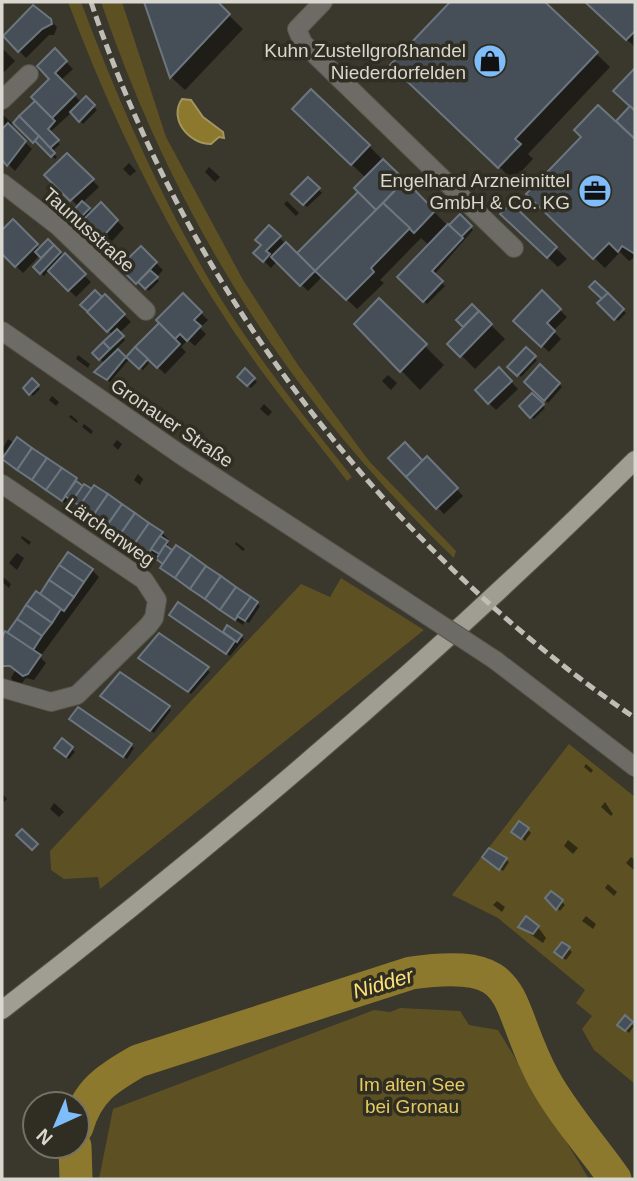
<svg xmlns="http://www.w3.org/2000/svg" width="637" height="1181" viewBox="0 0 637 1181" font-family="Arial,sans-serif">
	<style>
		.green { fill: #5d5124 }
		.water { fill: #8d792d; stroke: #a4955e; stroke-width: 2 }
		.shadow { fill: #0007 }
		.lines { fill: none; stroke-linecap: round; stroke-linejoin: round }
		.river { stroke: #8d792d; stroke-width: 33 }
		.building { fill: #464f58; stroke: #6c767f; stroke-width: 2 }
		.street-casing { stroke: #57544a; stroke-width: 20 }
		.primary-casing { stroke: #57544a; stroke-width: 20 }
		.street { stroke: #6c6b65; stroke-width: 18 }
		.primary { stroke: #a09d92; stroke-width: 18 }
		.rail { stroke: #bfbdb5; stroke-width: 5; stroke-dasharray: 10 5; stroke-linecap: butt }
		.street-bridge-casing { stroke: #57544a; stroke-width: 20; stroke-linecap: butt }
		.street-bridge { stroke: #6c6b65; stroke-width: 18 }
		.labels { text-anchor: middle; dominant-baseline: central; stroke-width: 7; stroke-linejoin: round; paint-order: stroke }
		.poi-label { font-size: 19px; fill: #d9d7d0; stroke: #302d22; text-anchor: end }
		.street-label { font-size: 19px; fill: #d9d7d0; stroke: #302d22 }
		.park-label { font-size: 19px; fill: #e5ca61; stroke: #302d22 }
		.water-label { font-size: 21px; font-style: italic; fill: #fde179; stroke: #302d22 }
	</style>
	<rect width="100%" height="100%" fill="#3a372c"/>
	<g class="green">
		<path d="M68,2H81C117,98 159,194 211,283C252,351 303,415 352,477L347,481C316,440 283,401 253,359C175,250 115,127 68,2Z"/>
		<path d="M101,2H122L166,137L243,280L298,365L369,461L456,551L454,558C289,400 175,218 101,2Z"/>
		<polygon points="341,578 424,630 100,889 98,877 64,879 51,870 50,851 301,584 330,597"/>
		<polygon points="569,744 635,797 635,1084 594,1050 582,1029 592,1016 576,1003 585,990 498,918 452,895"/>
		<polygon points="400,1008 460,1011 469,1025 498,1030 589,1179 99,1179 113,1109 374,1010 390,1012"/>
	</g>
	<path class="water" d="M182,99L191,100L203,117L223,132L224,138L219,137L211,144C189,144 168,119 182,99Z"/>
	<g class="shadow">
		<polygon points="146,2 215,2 243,29 185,90 171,77"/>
		<polygon points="453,2 542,2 610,67 528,154 533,159 513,180 393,65"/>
		<polygon points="587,2 635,2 635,47"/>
		<polygon points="50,20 57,27 54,35 49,35 26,58 5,36"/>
		<polygon points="2,48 15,61 4,72 2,69"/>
		<polygon points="55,51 73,69 60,81 81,102 86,99 97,110 83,124 72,112 49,133 60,144 52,152 57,157 55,159 15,123 37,101 52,79"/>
		<polygon points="635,70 635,257 629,261 620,252 605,268 528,194 632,107 616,91"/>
		<polygon points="3,115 13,124 10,127 32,149 15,171 2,158"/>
		<polygon points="308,123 369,146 449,227 460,217 473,230 434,275 445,286 427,304 399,277 430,246 421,238 380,280 384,283 357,309 323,276 308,291 277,261 271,268 256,253 279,237 297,256 360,192 366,178"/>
		<polygon points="67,155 99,187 82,203 92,213 101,205 124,228 104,250 80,226 83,223 73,213 79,207 47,175"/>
		<polygon points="129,163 136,171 130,176 123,169"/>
		<polygon points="209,167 220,177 215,182 205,172"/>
		<polygon points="308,179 322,193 307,207 294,194"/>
		<polygon points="287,201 299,213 296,216 284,204"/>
		<polygon points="511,205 567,259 558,267 503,214"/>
		<polygon points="13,222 40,249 48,241 91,282 76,297 49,270 44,276 35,267 44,258 40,255 23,273 2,252 2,233"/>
		<polygon points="141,248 163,270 156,278 159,281 149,291 146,288 144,290 122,267"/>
		<polygon points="595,283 626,313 618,321 600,303 604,299"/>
		<polygon points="542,293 567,317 553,331 561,339 549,352 515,321"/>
		<polygon points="105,296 131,322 119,333 125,340 116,349 126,359 183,296 208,320 200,328 206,334 195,346 188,340 181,347 186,352 165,374 138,348 136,350 149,363 143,370 130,358 110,382 99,375 105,364 94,353 113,335 90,312"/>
		<polygon points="379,301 444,365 420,390 357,324"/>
		<polygon points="472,306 505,339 475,369 450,344 466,327 459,320"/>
		<polygon points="526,349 537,360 521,377 509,366"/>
		<polygon points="78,355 90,364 88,368 76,359"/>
		<polygon points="540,367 562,387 548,403 526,382"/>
		<polygon points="499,369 518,389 496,410 477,391"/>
		<polygon points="245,371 257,382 251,388 240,377"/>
		<polygon points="388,375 397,383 391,390 382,381"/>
		<polygon points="32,381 40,389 33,396 25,388"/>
		<polygon points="532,395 545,408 534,419 521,406"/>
		<polygon points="52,396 59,402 56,406 49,400"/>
		<polygon points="264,404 272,412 268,416 260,409"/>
		<polygon points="71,415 78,421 77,423 69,417"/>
		<polygon points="84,424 93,431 91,434 82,427"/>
		<polygon points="8,439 83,486 92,491 95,487 162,533 169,540 167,549 172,553 176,548 257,603 260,606 249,623 245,621 243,625 169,575 162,568 165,564 157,558 153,564 147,559 153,550 150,548 144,557 85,517 78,510 81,506 73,501 69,506 11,466 4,459 7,455 2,450"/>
		<polygon points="117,440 122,444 118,450 113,445"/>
		<polygon points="390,458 423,463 427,459 463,496 444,514"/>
		<polygon points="138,474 143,479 140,485 134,480"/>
		<polygon points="22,536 31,542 29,545 21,538"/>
		<polygon points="236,542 245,549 243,551 235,544"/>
		<polygon points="17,553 24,558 17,570 9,563"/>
		<polygon points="92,570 99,577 40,657 46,663 34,680 26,678 22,683 13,681 11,678 16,669 2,660 2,644 7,632 36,593 40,596"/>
		<polygon points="3,577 11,584 9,588 2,582"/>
		<polygon points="174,618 223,635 228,628 244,639 230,656"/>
		<polygon points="143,661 207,669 210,672 191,694"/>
		<polygon points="105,699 168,707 171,710 154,733"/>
		<polygon points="78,709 134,748 127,759 74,722"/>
		<polygon points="62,741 75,752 69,759 59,751"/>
		<polygon points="586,764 593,770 591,773 584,767"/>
		<polygon points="2,793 7,799 4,802 2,800"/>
		<polygon points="605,802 613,814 611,816 601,807"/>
		<polygon points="54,803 64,812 59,817 50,809"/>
		<polygon points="528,830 531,833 525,841 517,835"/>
		<polygon points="568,840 578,848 573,854 564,846"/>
		<polygon points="498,853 509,862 503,871 488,860"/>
		<polygon points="631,857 635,860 635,871 626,863"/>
		<polygon points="608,884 617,892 614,896 605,888"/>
		<polygon points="547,898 562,902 565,905 560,911"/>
		<polygon points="497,901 505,907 502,912 493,905"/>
		<polygon points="586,916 596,924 593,929 582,921"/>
		<polygon points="538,927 546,938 543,943 523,929"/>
		<polygon points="569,949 572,952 566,960 559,955"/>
		<polygon points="625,1018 634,1026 629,1033 620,1025"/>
	</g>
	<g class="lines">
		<g class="river">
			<path d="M77,1127C88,1090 107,1079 138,1061L411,973C526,957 501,1000 544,1079C563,1114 592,1146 615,1179"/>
			<polyline points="75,1146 76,1179"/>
		</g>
	</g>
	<g class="building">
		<polygon points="144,2 218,2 230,14 170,78"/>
		<polygon points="450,2 545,2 598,52 515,139 521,144 498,168 390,65"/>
		<polygon points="585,2 635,2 635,31 626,40"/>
		<polygon points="33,5 51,19 52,24 42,29 18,52 3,36"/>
		<polygon points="55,48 67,61 55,73 76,94 52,118 31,97 49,79 37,66"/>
		<polygon points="635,68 635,111 613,91"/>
		<polygon points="311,89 370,145 351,165 292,109"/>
		<polygon points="86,96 95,105 79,122 70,112"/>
		<polygon points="35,101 55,121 48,129 59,140 50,148 19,116"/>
		<polygon points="598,105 635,139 635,254 622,246 618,252 609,243 593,259 526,194 581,137 574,130"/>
		<polygon points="630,106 635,111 635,139 616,121"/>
		<polygon points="19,116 39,136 33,143 13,123"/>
		<polygon points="8,123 26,141 7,166 2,160 2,129"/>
		<polygon points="39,136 55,153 51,157 35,141"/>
		<polygon points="67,153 94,179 70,201 44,175"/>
		<polygon points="383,159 405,180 376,210 354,188"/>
		<polygon points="308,177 320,188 303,205 291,194"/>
		<polygon points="405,180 435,211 414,233 383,203"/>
		<polygon points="358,192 376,210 315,271 297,253"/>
		<polygon points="82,201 90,208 78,220 71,213"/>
		<polygon points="101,202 118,220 96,244 77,226"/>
		<polygon points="383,203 410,228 371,268 374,272 346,300 315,271"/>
		<polygon points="511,203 557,247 547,258 500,214"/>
		<polygon points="460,214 472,226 461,237 449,225"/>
		<polygon points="13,219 38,244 15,267 2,254 2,230"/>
		<polygon points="448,224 463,238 432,271 443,281 423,302 397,277"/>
		<polygon points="269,225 281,236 266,251 270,254 263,262 253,253 261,245 255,240"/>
		<polygon points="48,239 54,245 41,258 35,252"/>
		<polygon points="286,242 315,271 300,286 271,257"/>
		<polygon points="54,245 61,252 40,274 33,267"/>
		<polygon points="141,246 157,262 136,284 119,267"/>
		<polygon points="65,253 86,274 68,291 48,271"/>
		<polygon points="150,270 158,277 145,289 138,282"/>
		<polygon points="595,281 608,293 602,299 589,287"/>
		<polygon points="95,290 102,297 88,312 80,305"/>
		<polygon points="542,290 561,309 547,323 555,331 541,347 513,321"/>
		<polygon points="183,293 202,312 194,320 201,326 187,341 180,334 175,339 156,320"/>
		<polygon points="608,293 624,309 614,320 597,303"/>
		<polygon points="105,294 125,314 107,332 87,312"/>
		<polygon points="379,298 427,344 400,372 354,324"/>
		<polygon points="472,304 479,311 463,327 456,320"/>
		<polygon points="479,311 492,324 460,357 447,344"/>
		<polygon points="159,323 180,344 157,368 135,347"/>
		<polygon points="117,329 124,336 110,349 103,342"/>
		<polygon points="103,342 110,349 99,360 92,353"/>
		<polygon points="135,347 148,359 139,369 126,357"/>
		<polygon points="526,347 536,356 517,376 507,367"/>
		<polygon points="118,349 126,357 107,380 94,372"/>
		<polygon points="540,364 560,383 544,401 524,382"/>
		<polygon points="499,367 512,381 488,404 475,390"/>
		<polygon points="245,368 255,378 247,386 237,377"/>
		<polygon points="32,378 39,385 29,395 23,388"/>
		<polygon points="532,393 544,404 530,418 519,406"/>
		<polygon points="17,437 32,448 17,470 2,459"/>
		<polygon points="405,442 423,461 406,477 388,458"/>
		<polygon points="32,448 47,458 32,480 17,470"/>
		<polygon points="427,456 458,488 436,509 406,477"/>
		<polygon points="47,458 62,468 46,490 32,480"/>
		<polygon points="62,468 77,478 62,501 46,490"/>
		<polygon points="76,481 83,486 72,501 65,496"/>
		<polygon points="84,484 92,489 80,506 72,501"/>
		<polygon points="94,485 108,494 90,520 76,511"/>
		<polygon points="108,494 122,504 104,530 90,520"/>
		<polygon points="122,504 135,513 117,539 104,530"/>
		<polygon points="135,513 149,523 131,549 117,539"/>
		<polygon points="149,523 163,532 145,558 131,549"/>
		<polygon points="160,536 168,541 159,554 151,549"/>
		<polygon points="165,545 172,550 163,564 156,559"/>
		<polygon points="176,545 191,555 175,578 160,568"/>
		<polygon points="68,552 93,569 84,582 59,565"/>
		<polygon points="191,555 206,566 190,589 175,578"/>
		<polygon points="59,565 84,582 74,597 49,580"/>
		<polygon points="206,566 221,576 205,599 190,589"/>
		<polygon points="221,576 236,587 220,610 205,599"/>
		<polygon points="49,580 74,597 64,611 40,594"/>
		<polygon points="236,587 251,597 235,620 220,610"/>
		<polygon points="36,591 61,609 52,623 26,605"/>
		<polygon points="251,597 258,602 245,621 237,616"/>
		<polygon points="178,602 235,641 226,654 169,615"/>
		<polygon points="26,605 52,623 42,636 17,619"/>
		<polygon points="17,619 42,636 33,650 7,633"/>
		<polygon points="227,625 242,635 237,642 223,632"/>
		<polygon points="5,631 41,655 28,674 23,676 10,666 2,666 2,637"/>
		<polygon points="159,633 209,667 188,692 138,658"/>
		<polygon points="120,672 170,706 150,731 100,696"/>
		<polygon points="78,707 132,744 123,757 69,719"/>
		<polygon points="62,738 73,747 66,757 54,748"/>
		<polygon points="519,821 529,828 521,839 511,832"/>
		<polygon points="22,829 38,844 32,850 16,835"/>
		<polygon points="489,848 507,858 499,870 482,857"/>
		<polygon points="551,891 563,900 556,910 545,898"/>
		<polygon points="526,916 539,926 533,934 518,927"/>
		<polygon points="562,942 570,947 562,958 554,952"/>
		<polygon points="625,1015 633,1022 625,1031 617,1025"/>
	</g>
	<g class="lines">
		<defs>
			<g id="street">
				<polyline points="323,2 297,29 303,43 514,248"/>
				<polyline points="2,100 29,74"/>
				<polyline points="2,183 58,226 146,311"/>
				<polyline points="2,331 184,457 402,599"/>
				<polyline points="2,484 144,580 157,600 154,618 148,626 77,695 51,702 2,688"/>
				<polyline points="495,660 635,767"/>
			</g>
			<path id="primary" d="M2,1010C223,839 437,657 635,460"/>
		</defs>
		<use href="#street" class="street-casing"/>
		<use href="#primary" class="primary-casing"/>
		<use href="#street" class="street"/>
		<use href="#primary" class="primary"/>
		<path class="rail" d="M91,2C188,290 383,546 635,718"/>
		<defs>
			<polyline id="street-bridge" points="402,599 495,660"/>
		</defs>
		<use href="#street-bridge" class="street-bridge-casing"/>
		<use href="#street-bridge" class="street-bridge"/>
	</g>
	<defs>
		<symbol id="shop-disc" viewBox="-11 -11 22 22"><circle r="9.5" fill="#7fbdfa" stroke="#302d22"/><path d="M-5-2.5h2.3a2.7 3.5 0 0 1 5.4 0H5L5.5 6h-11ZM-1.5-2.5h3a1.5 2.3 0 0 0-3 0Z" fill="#111"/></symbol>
		<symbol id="office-disc" viewBox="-11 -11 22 22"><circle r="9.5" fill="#7fbdfa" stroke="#302d22"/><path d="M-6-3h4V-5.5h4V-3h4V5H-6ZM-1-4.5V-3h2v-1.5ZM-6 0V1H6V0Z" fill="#111"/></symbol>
	</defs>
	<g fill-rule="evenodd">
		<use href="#shop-disc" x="471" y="42" width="38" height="38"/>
		<use href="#office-disc" x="576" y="172" width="38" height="38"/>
	</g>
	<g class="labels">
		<g class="poi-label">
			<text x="466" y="50">Kuhn Zustellgroßhandel<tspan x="466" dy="22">Niederdorfelden</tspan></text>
			<text x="570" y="180">Engelhard Arzneimittel<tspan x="570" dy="22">GmbH &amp; Co. KG</tspan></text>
		</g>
		<g class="street-label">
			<text transform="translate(89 230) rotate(42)">Taunusstraße</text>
			<text transform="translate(172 423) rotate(34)">Gronauer Straße</text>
			<text transform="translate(110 532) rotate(35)">Lärchenweg</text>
		</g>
		<g class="park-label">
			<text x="412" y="1084">Im alten See<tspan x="412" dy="22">bei Gronau</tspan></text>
		</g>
		<g class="water-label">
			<text transform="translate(383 983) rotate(-16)">Nidder</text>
		</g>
	</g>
	<rect width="637" height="1181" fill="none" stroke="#d9d7d0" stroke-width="7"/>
	<g transform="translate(56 1125) rotate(224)"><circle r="33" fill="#302d22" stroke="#747168" stroke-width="2"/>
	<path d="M0-5L12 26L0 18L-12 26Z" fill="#7fbdfa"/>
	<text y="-10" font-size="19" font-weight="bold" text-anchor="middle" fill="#d9d7d0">N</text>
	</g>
</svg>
